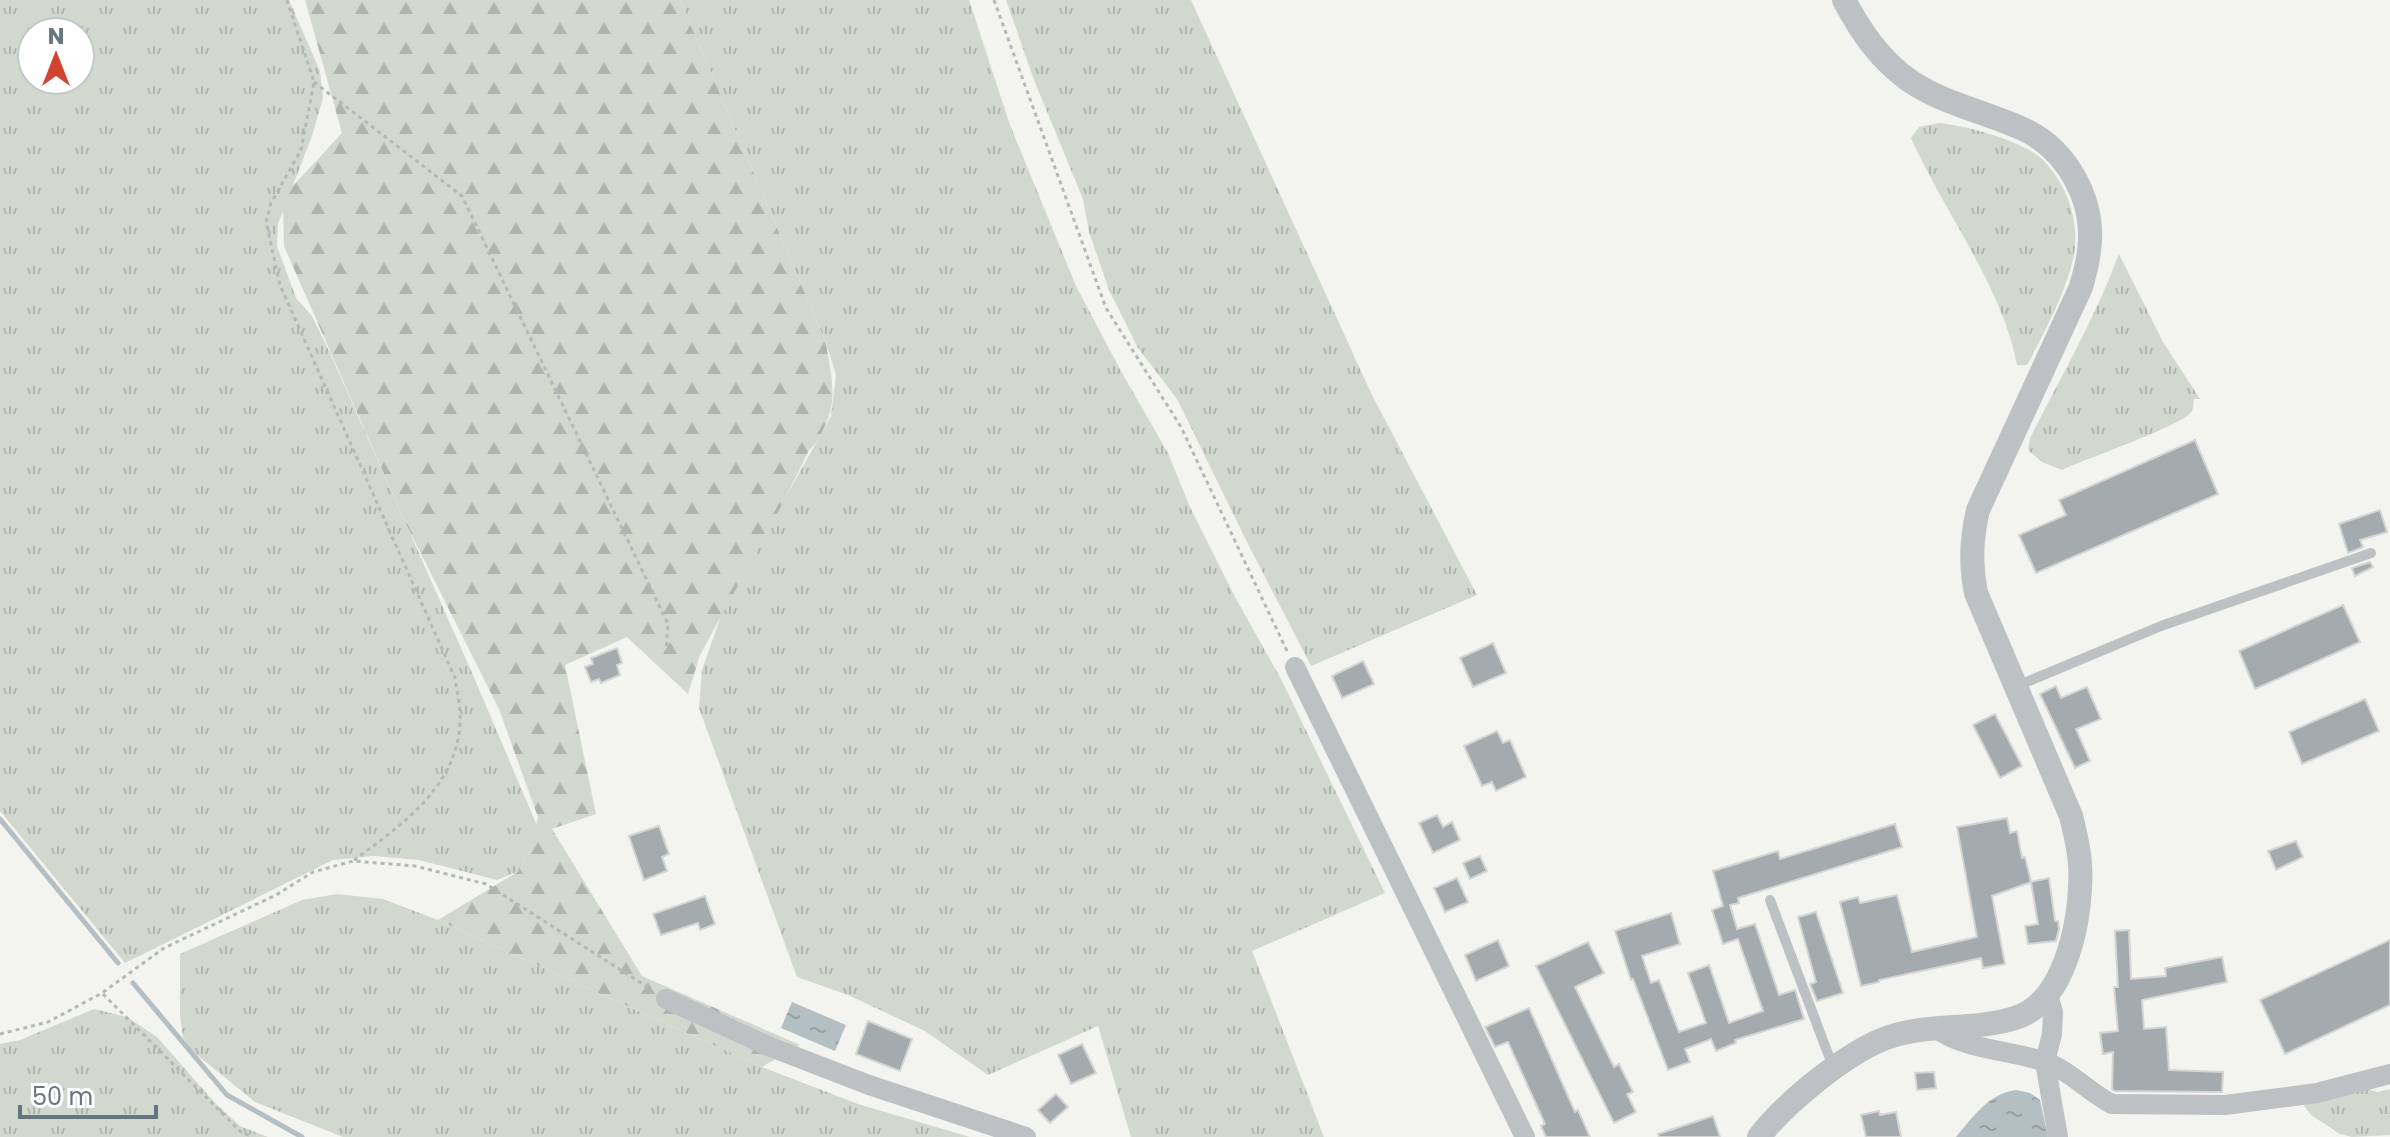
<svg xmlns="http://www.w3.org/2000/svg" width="2390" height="1137" viewBox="0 0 2390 1137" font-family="Poppins,sans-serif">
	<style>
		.grass { fill: url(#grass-tufts); fill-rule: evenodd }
		.forest { fill: url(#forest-firs) }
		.water { fill: url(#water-ripples) }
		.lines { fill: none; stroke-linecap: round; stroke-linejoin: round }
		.stream { stroke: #b3bfc2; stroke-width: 5 }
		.building { fill: #a3abae; stroke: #d5d4d3; stroke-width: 2 }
		.path { stroke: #b5b8ba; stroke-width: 3; stroke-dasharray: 4 4; stroke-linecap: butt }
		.service { stroke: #bdc1c4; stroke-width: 10 }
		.minor { stroke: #bdc1c4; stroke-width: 20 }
		.tertiary { stroke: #bdc1c4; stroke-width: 24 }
	</style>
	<defs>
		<pattern id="grass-tufts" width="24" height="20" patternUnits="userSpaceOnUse" patternTransform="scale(2)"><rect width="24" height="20" fill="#d3d8cf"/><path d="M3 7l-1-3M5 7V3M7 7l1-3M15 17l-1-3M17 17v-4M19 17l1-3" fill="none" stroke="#afb4ad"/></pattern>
		<pattern id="forest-firs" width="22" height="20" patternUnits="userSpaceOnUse" patternTransform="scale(2)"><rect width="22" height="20" fill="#d3d8cf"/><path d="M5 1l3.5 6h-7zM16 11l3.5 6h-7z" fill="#afb4ad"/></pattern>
		<pattern id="water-ripples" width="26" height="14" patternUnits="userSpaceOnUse" patternTransform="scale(2)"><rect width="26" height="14" fill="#b3bfc2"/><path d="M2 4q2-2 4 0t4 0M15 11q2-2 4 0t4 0" fill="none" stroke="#95a0a3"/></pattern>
	</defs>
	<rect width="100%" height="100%" fill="#f3f3f0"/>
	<g class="grass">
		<path d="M0,0H289L320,71L323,98L312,136L278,224L277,246L296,298L312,316L329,351L473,675L538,828L532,847L519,871L497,880L419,860L374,856L333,860L125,963L0,811ZM32,32H80V80H32Z"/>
		<polygon points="680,0 969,0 1010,125 1076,286 1122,373 1168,453 1189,505 1234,595 1282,681 1385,893 1252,951 1324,1137 1131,1137 1098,1026 988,1075 925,1031 848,995 797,977 699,708 702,670 723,610 831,416 836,375 826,343"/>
		<polygon points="1006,0 1191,0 1372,395 1477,595 1311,666 1246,540 1177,399 1138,348 1109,290 1089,232 1083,199 1034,80"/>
		<path d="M1939,123C1967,126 2022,140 2043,160C2069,187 2082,227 2072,263C2065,293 2042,338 2027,365H2017C2003,288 1943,210 1911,138L1919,127Z"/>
		<path d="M2119,254L2163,342L2200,399H2194C2193,403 2194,407 2192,411C2185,425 2082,460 2062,470L2042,462L2028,450L2030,438C2061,377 2095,318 2119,254Z"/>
		<polygon points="337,894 383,899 438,920 762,1067 858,1104 970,1137 343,1137 255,1102 191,1050 183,1037 180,1016 180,954 302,900"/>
		<polygon points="94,1009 127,1017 157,1037 216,1104 240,1126 268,1137 0,1137 0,1044 20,1040"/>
		<polygon points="2364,1088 2378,1092 2390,1089 2390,1135 2352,1137 2340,1134 2311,1115 2304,1106 2309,1100"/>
	</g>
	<path class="forest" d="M305,0H680L826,343C831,375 839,401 823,430C819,438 816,444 809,450L784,501L700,655L688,694L627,637L565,665L596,814L552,829L642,976L800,1045L762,1067L438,920L519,871L532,847L538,817L499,709L405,522L284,246L283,210L291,188L342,133Z"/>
	<g class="water">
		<polygon points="792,1002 846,1025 835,1051 781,1028"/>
		<path d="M2016,1090L2030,1093L2040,1100L2048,1137H1956C1974,1116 1988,1094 2016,1090Z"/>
	</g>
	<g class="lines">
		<g class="stream">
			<polyline points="0,819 118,963"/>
			<polyline points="133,983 227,1095 302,1137"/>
		</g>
	</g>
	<g class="building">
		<polygon points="2195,440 2218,494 2036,573 2019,535 2066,515 2059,500"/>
		<polygon points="2380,510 2387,532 2360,540 2363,547 2348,553 2339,524"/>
		<polygon points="2370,562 2373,567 2355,576 2352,568"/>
		<polygon points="2343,605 2360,642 2255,689 2239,651"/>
		<polygon points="1493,643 1506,673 1473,687 1460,658"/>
		<polygon points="617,648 622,663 617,665 620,675 601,683 599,679 591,682 585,667 593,664 591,658"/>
		<polygon points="1363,661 1374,684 1342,698 1332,676"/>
		<polygon points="2056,686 2061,698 2087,687 2101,719 2076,729 2090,761 2075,768 2040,694"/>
		<polygon points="2365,699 2379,731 2302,764 2289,732"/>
		<polygon points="1995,714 2022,766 2000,778 1973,725"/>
		<polygon points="1497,731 1503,743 1510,740 1526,777 1496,791 1492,782 1482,786 1464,746"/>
		<polygon points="1437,815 1443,827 1452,822 1460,840 1433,853 1419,823"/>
		<polygon points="2007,818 2010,833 2017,831 2022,858 2025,857 2031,882 1992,896 2005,964 1983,968 1981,958 1879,980 1879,982 1861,986 1840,902 1858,897 1860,903 1897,895 1912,952 1977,937 1957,827"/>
		<polygon points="1895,824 1902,847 1738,898 1739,903 1730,905 1737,929 1755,924 1779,995 1795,990 1804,1019 1735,1040 1736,1043 1716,1051 1711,1039 1685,1049 1690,1062 1668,1070 1633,979 1631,980 1615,931 1671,913 1680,944 1642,956 1651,983 1659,980 1679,1032 1706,1023 1688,973 1709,965 1729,1023 1763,1011 1738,939 1723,944 1712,910 1723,906 1713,871 1778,851 1780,859"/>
		<polygon points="659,826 669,854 662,857 667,871 644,880 629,836"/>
		<polygon points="2296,841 2303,857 2276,870 2268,851"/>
		<polygon points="1480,856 1487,871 1470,879 1463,863"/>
		<polygon points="1457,878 1468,902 1445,912 1434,888"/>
		<polygon points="2049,878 2055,921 2058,921 2059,929 2056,941 2028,944 2025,926 2038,924 2031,882"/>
		<polygon points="705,896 715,924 700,930 698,923 661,935 653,914"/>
		<polygon points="1816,912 1843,993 1817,1001 1810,984 1816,982 1798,917"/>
		<polygon points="2129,930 2131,979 2166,976 2165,968 2222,957 2227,982 2142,1000 2144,1029 2166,1027 2169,1070 2223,1072 2222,1092 2115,1091 2112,1089 2113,1052 2103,1054 2100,1033 2118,1031 2114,987 2118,987 2115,931"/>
		<polygon points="1498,940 1509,966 1476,981 1465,955"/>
		<polygon points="2390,940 2390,1005 2285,1054 2260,1000"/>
		<polygon points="1588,942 1604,973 1575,987 1614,1067 1619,1064 1633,1092 1627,1094 1636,1112 1614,1123 1536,966"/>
		<polygon points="1529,1008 1575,1112 1578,1110 1590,1137 1546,1137 1541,1126 1545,1124 1508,1042 1495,1047 1485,1027"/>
		<polygon points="868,1021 912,1039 900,1071 856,1054"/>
		<polygon points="1082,1044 1096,1073 1071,1084 1058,1055"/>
		<polygon points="1934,1072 1936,1088 1917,1090 1915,1073"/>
		<polygon points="1056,1094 1068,1107 1050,1123 1038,1110"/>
		<polygon points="1879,1111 1880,1115 1896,1112 1901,1137 1866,1137 1861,1115"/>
		<polygon points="1713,1116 1720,1137 1659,1137 1658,1134"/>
	</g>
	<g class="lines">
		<g class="path">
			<path d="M287,0L314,82L301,150L271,203L266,222L280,285L455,678C457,692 461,708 460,722C457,788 401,825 353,861"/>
			<polyline points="994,0 1106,308 1181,427 1287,651"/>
			<polyline points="314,82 462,196 668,624 666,651"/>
			<polyline points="103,994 241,1132 253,1137"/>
			<polyline points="0,1034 48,1022 102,993 164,948 276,895 313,872 353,861 415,866 486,884 649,988"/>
		</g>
		<g class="service">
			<polyline points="2017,686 2161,626 2371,553"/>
			<polyline points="1770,900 1833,1067"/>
		</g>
		<g class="minor">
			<polyline points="1295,667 1525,1137"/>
			<polyline points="2048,995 2053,1012 2052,1034 2045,1062 2058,1137"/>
			<polyline points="666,999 768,1046 869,1085 1026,1137"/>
			<path d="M1934,1027C1965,1051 2009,1049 2045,1062C2071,1071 2088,1092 2112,1104L2225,1105L2317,1093L2390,1074"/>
		</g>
		<path class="tertiary" d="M1759,1137C1785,1103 1848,1051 1889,1037C1930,1023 1974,1031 2015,1018C2068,1002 2083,911 2080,864C2079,848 2075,832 2071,816L1976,593C1970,564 1971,539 1978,510L2081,287C2084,275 2088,263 2089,251C2096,202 2068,150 2023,129C1986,112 1944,104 1910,81C1880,60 1861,32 1844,0"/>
	</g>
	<g transform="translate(56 56)"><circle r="38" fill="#ffffff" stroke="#c1c8cb" stroke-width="2"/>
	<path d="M0-6L14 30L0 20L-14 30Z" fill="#d34430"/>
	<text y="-12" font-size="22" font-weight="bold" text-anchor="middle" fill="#65767e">N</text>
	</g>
	<path d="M20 1105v12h136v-12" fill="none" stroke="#65767e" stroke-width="4"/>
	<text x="32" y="1105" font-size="24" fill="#65767e" stroke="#ffffff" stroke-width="6" paint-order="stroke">50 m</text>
</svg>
